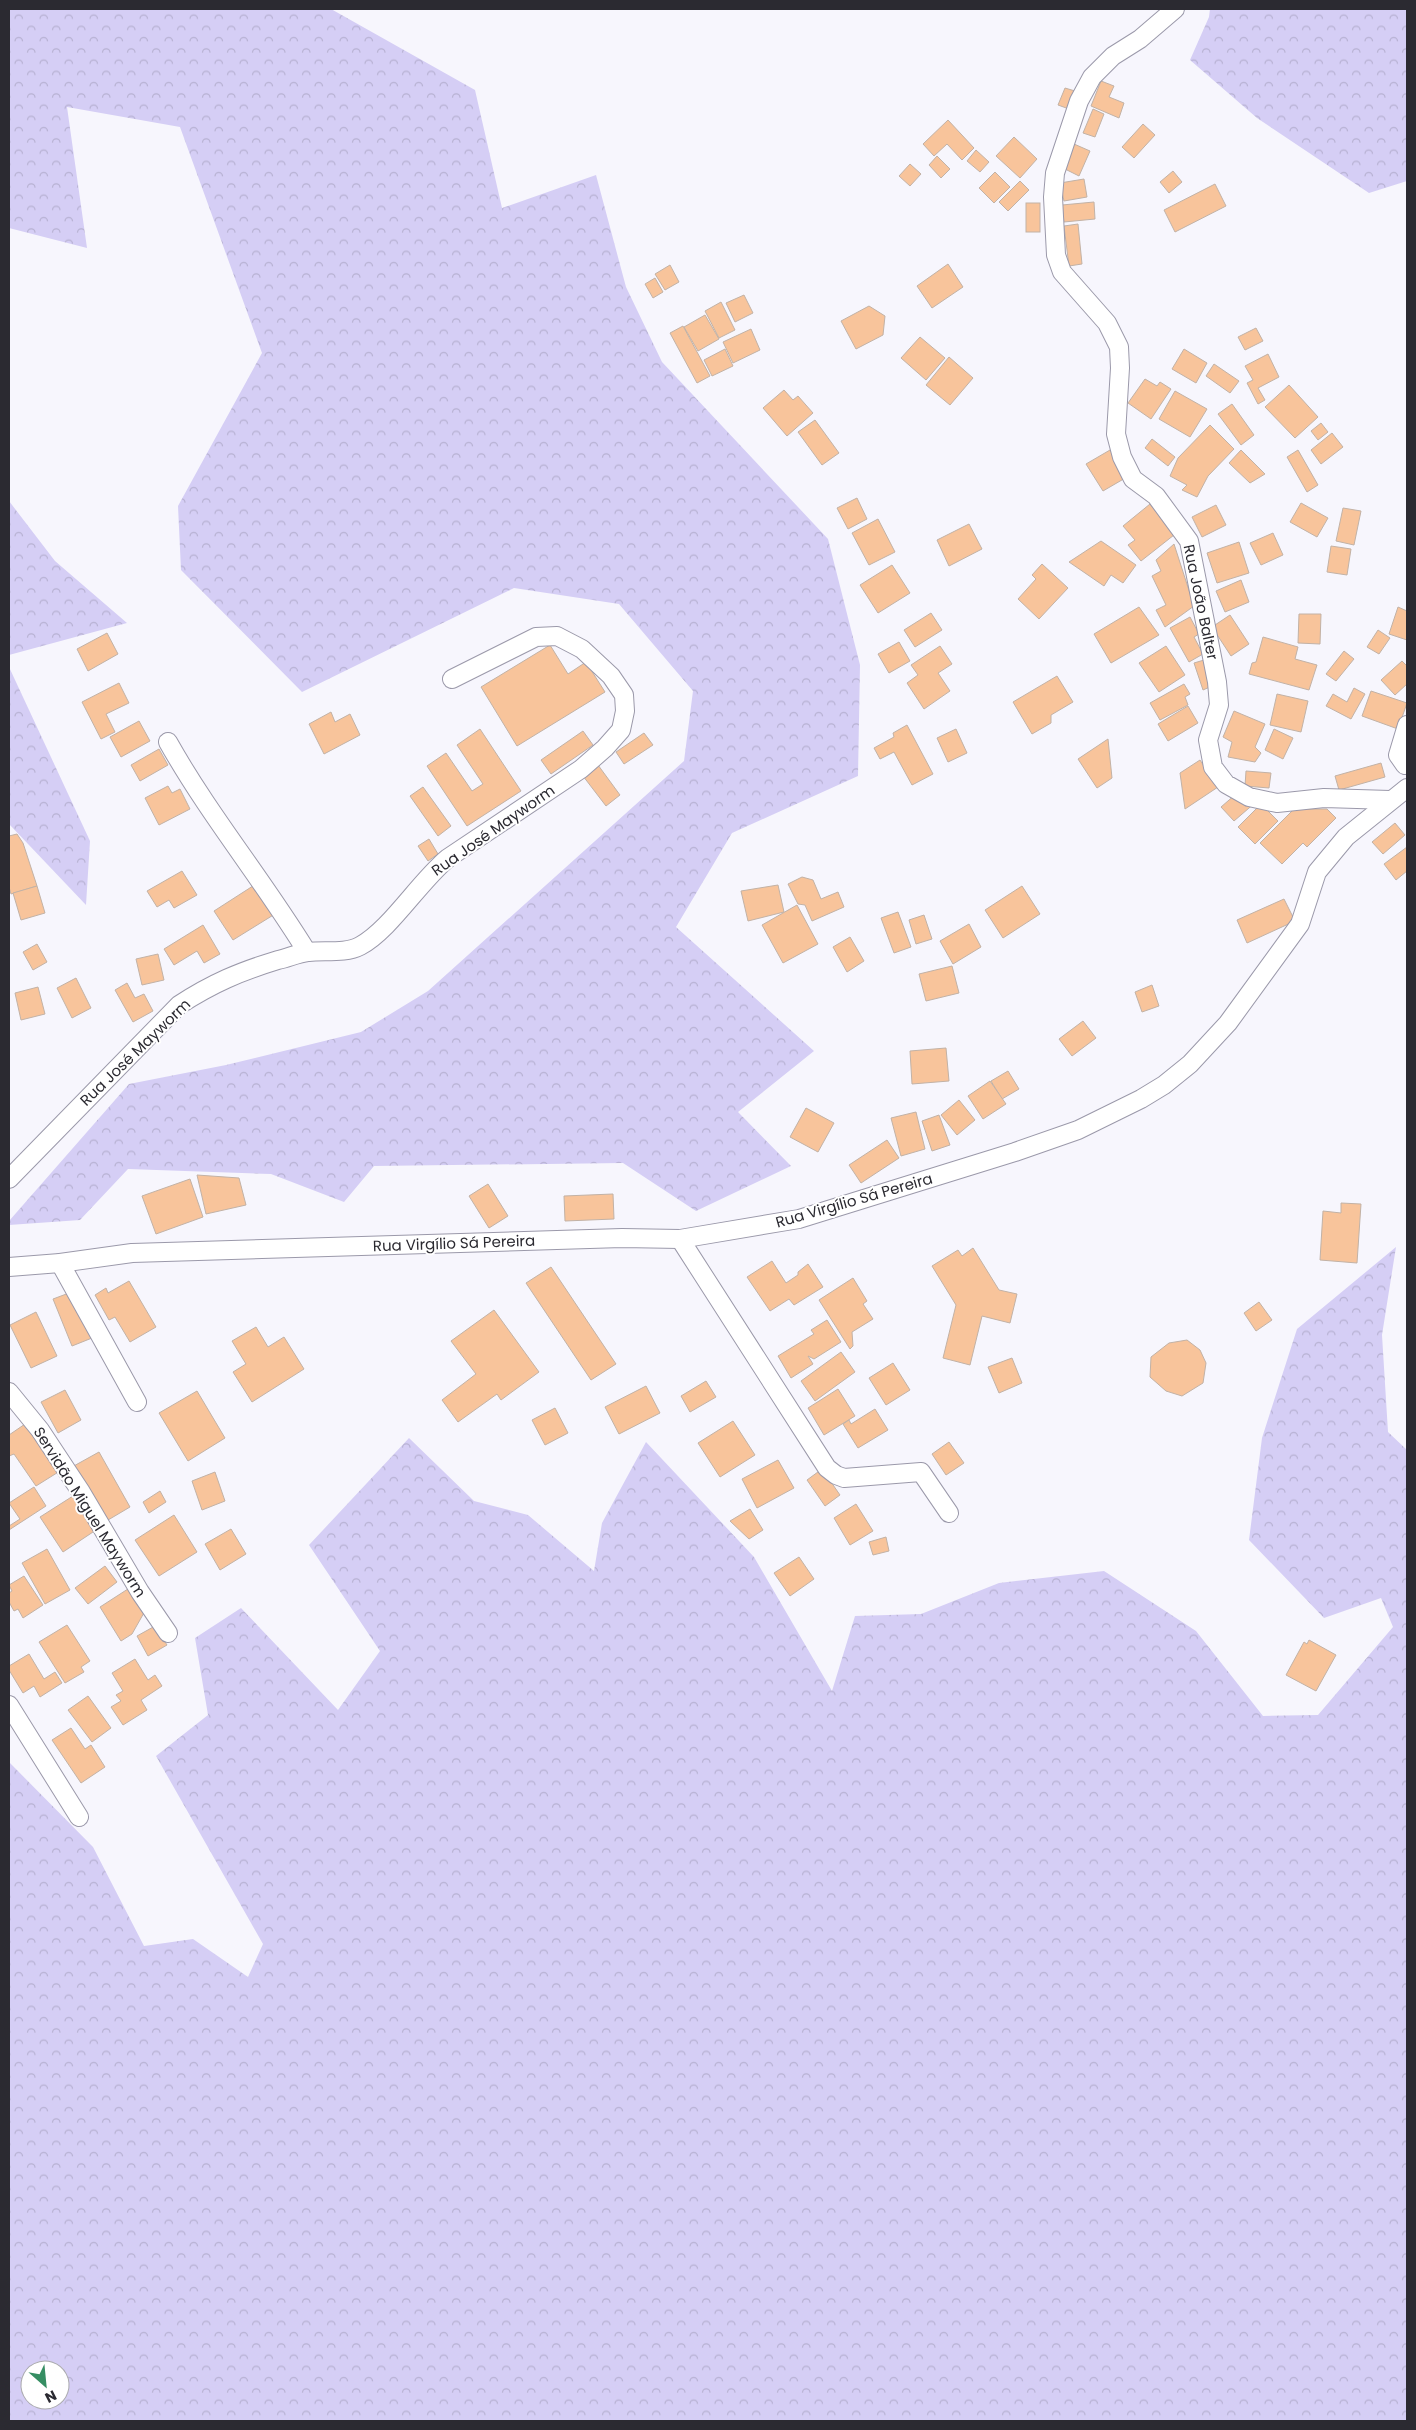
<svg xmlns="http://www.w3.org/2000/svg" width="1416" height="2430" viewBox="0 0 1416 2430" font-family="Poppins,sans-serif">
	<style>
		.forest { fill: url(#forest-crowns); fill-rule: evenodd }
		.building { fill: #f8c49b; stroke: #c2b2a6 }
		.lines { fill: none; stroke-linecap: round; stroke-linejoin: round }
		.minor-casing { stroke: #9b99aa; stroke-width: 20 }
		.minor { stroke: #fff; stroke-width: 18 }
		.labels { text-anchor: middle; dominant-baseline: central; stroke-width: 4; stroke-linejoin: round; paint-order: stroke }
		.street-label { font-size: 15px; fill: #2b2a31; stroke: #fff }
	</style>
	<defs>
		<pattern id="forest-crowns" width="20" height="18" patternUnits="userSpaceOnUse" patternTransform="scale(1.25)"><rect width="20" height="18" fill="#d5cef5"/><path d="M2 6a3 3 0 1 1 6 0M12 15a3 3 0 1 1 6 0" fill="none" stroke="#b7b1d2"/></pattern>
	</defs>
	<rect width="100%" height="100%" fill="#f7f6fd"/>
	<g class="forest">
		<polygon points="9,9 331,9 475,90 502,208 596,175 626,287 662,362 828,539 860,665 858,776 732,833 676,927 814,1051 738,1112 791,1166 696,1211 623,1163 374,1166 344,1202 271,1174 128,1169 80,1220 9,1225 9,1221 129,1084 226,1065 361,1032 428,991 684,761 693,691 619,604 514,588 302,692 181,570 178,506 262,353 180,127 67,107 87,248 9,228"/>
		<polygon points="1210,9 1407,9 1407,181 1369,193 1257,118 1190,60 1209,17"/>
		<polygon points="9,501 55,561 127,623 9,655"/>
		<polygon points="9,667 90,841 86,905 9,824"/>
		<path d="M1396,1247L1382,1335L1388,1432L1407,1450V2421H9V1762L93,1847L144,1946L193,1939L248,1977L263,1944L156,1756L208,1715L195,1638L241,1608L338,1710L380,1651L309,1545L409,1438L474,1501L528,1515L594,1571L602,1523L646,1442L754,1557L832,1691L855,1616L921,1614L999,1583L1104,1571L1196,1631L1263,1716L1318,1715L1393,1627L1381,1598L1324,1618L1249,1540L1262,1438L1297,1329ZM30,2370H60V2400H30Z"/>
	</g>
	<g class="building">
		<polygon points="1101,81 1114,86 1109,97 1124,103 1119,118 1091,106"/>
		<polygon points="1065,88 1075,91 1069,109 1058,105"/>
		<polygon points="1093,109 1104,114 1095,137 1083,133"/>
		<polygon points="948,120 974,148 962,160 947,144 934,156 923,144"/>
		<polygon points="1143,124 1155,135 1134,158 1122,147"/>
		<polygon points="1014,137 1037,159 1020,178 996,156"/>
		<polygon points="1074,144 1090,151 1079,176 1063,168"/>
		<polygon points="976,150 989,162 980,172 967,161"/>
		<polygon points="937,156 950,169 941,178 929,165"/>
		<polygon points="910,164 921,174 910,186 899,176"/>
		<polygon points="1173,171 1182,182 1169,193 1160,182"/>
		<polygon points="995,172 1010,187 994,203 979,188"/>
		<polygon points="1084,179 1087,197 1064,201 1060,183"/>
		<polygon points="1020,181 1029,190 1008,211 999,202"/>
		<polygon points="1215,184 1226,206 1175,232 1164,210"/>
		<polygon points="1094,202 1095,219 1064,222 1062,205"/>
		<rect x="1026" y="203" width="14" height="29"/>
		<polygon points="1078,224 1082,264 1069,266 1064,226"/>
		<polygon points="948,264 963,287 932,308 917,286"/>
		<polygon points="670,265 679,282 665,290 655,274"/>
		<polygon points="655,278 663,292 653,298 645,284"/>
		<polygon points="744,295 753,313 735,322 726,303"/>
		<polygon points="721,302 735,330 719,338 705,311"/>
		<polygon points="869,306 885,316 883,335 856,349 841,321"/>
		<polygon points="705,315 719,339 698,351 684,327"/>
		<polygon points="683,326 710,376 697,383 670,333"/>
		<polygon points="1256,328 1263,341 1245,350 1238,337"/>
		<polygon points="751,329 760,350 733,363 723,342"/>
		<polygon points="920,337 945,358 926,380 901,358"/>
		<polygon points="725,349 733,366 712,376 704,360"/>
		<polygon points="1184,349 1207,363 1196,383 1172,369"/>
		<polygon points="1268,354 1279,377 1258,388 1265,400 1258,404 1247,383 1253,380 1245,366"/>
		<polygon points="949,357 973,378 950,405 926,385"/>
		<polygon points="1214,364 1239,381 1230,393 1206,376"/>
		<polygon points="1145,379 1157,386 1160,382 1171,389 1151,419 1128,403"/>
		<polygon points="1289,385 1318,417 1295,438 1265,407"/>
		<polygon points="784,390 793,400 798,396 813,413 787,436 763,408"/>
		<polygon points="1175,391 1207,409 1190,437 1159,419"/>
		<polygon points="1232,404 1254,435 1241,445 1218,414"/>
		<polygon points="815,420 839,453 822,465 798,432"/>
		<polygon points="1321,423 1328,432 1318,440 1311,431"/>
		<polygon points="1210,425 1234,449 1208,476 1197,497 1182,490 1187,485 1170,476 1178,458"/>
		<polygon points="1332,433 1343,447 1321,464 1311,450"/>
		<polygon points="1152,439 1175,457 1168,466 1145,448"/>
		<polygon points="1110,450 1127,477 1103,491 1086,464"/>
		<polygon points="1241,450 1265,474 1250,483 1229,463"/>
		<polygon points="1298,450 1318,485 1307,492 1287,457"/>
		<polygon points="857,498 867,519 848,529 837,508"/>
		<polygon points="1301,503 1328,518 1317,537 1290,522"/>
		<polygon points="1150,504 1174,535 1141,561 1128,545 1135,540 1123,526"/>
		<polygon points="1216,505 1226,525 1202,537 1192,517"/>
		<polygon points="1343,508 1361,511 1354,545 1336,541"/>
		<polygon points="878,519 895,552 869,565 852,533"/>
		<polygon points="969,524 982,549 949,566 937,540"/>
		<polygon points="1273,533 1283,555 1261,565 1250,543"/>
		<polygon points="1101,541 1136,565 1123,583 1111,575 1104,586 1069,562"/>
		<polygon points="1239,542 1249,573 1217,583 1207,553"/>
		<polygon points="1174,544 1194,606 1165,627 1156,610 1166,605 1152,576 1161,571 1156,560"/>
		<polygon points="1331,546 1351,549 1347,575 1327,572"/>
		<polygon points="1042,564 1068,588 1039,619 1018,599 1036,579 1032,575"/>
		<polygon points="892,565 910,593 878,613 860,585"/>
		<polygon points="1241,580 1249,602 1225,612 1216,591"/>
		<polygon points="1139,607 1159,635 1111,663 1094,634"/>
		<polygon points="1398,607 1407,611 1407,640 1389,634"/>
		<polygon points="931,613 942,630 915,647 904,630"/>
		<polygon points="1299,614 1321,614 1320,644 1298,643"/>
		<polygon points="1230,615 1249,644 1231,656 1212,627"/>
		<polygon points="1190,617 1199,634 1194,637 1203,654 1189,662 1170,628"/>
		<polygon points="1378,630 1390,638 1379,654 1367,647"/>
		<polygon points="107,633 118,654 88,671 77,649"/>
		<polygon points="1263,637 1298,647 1295,659 1317,665 1309,690 1249,674 1252,663 1256,662"/>
		<polygon points="899,642 910,661 889,673 878,654"/>
		<polygon points="550,645 568,674 586,662 605,692 517,746 481,687"/>
		<polygon points="940,646 952,664 938,673 950,691 924,709 907,683 918,675 911,665"/>
		<polygon points="1166,646 1185,675 1159,692 1139,663"/>
		<polygon points="1344,651 1354,659 1336,681 1326,674"/>
		<polygon points="1204,660 1212,686 1203,690 1194,663"/>
		<polygon points="1402,661 1407,666 1407,684 1395,695 1381,680"/>
		<polygon points="1057,676 1073,702 1051,715 1051,723 1032,734 1013,702"/>
		<polygon points="119,683 129,703 106,714 115,732 101,739 82,702"/>
		<polygon points="1184,684 1190,694 1185,697 1188,705 1160,720 1150,703"/>
		<polygon points="1354,688 1365,694 1351,719 1326,706 1333,694 1347,702"/>
		<polygon points="1371,691 1407,703 1398,729 1362,716"/>
		<polygon points="1277,694 1308,701 1301,732 1270,725"/>
		<polygon points="1188,706 1198,723 1168,741 1158,724"/>
		<polygon points="1234,711 1265,724 1255,747 1261,753 1255,762 1228,757 1232,742 1223,737"/>
		<polygon points="331,712 335,722 350,714 360,735 324,754 309,724"/>
		<polygon points="139,721 150,741 121,757 110,737"/>
		<polygon points="907,725 933,774 912,785 894,752 880,759 874,748 894,737 893,733"/>
		<polygon points="480,729 521,791 467,826 427,766 446,753 472,791 483,784 457,745"/>
		<polygon points="956,729 967,753 948,762 937,738"/>
		<polygon points="1274,729 1293,738 1283,759 1265,750"/>
		<polygon points="583,731 593,745 551,774 541,760"/>
		<polygon points="644,733 653,745 624,764 616,752"/>
		<polygon points="1108,739 1112,778 1097,788 1078,759"/>
		<polygon points="159,749 168,765 140,781 131,765"/>
		<polygon points="1200,760 1218,787 1185,809 1180,773"/>
		<polygon points="1381,763 1385,777 1339,790 1335,776"/>
		<polygon points="598,765 620,795 606,806 583,776"/>
		<polygon points="1246,771 1271,773 1269,788 1245,786"/>
		<polygon points="168,786 172,793 180,789 190,809 159,825 145,798"/>
		<polygon points="423,787 451,826 438,836 410,796"/>
		<polygon points="1236,794 1256,802 1234,821 1221,807"/>
		<polygon points="1261,804 1278,821 1255,844 1238,827"/>
		<polygon points="1294,809 1327,809 1336,818 1307,847 1303,843 1282,864 1260,843"/>
		<polygon points="1395,823 1405,835 1383,854 1372,842"/>
		<polygon points="17,834 23,843 37,886 11,894 9,887 9,836"/>
		<polygon points="429,839 438,854 428,861 418,846"/>
		<polygon points="1407,847 1407,871 1396,880 1384,864"/>
		<polygon points="182,871 197,895 174,908 169,900 157,907 147,891"/>
		<polygon points="802,877 813,880 821,899 838,892 844,907 812,921 805,905 798,904 788,884"/>
		<polygon points="256,884 275,914 233,940 214,911"/>
		<polygon points="778,885 784,912 748,921 741,891"/>
		<polygon points="37,886 45,913 21,920 13,893"/>
		<polygon points="1022,886 1040,914 1003,938 985,910"/>
		<polygon points="1284,899 1295,921 1247,943 1237,920"/>
		<polygon points="797,905 818,944 783,963 762,925"/>
		<polygon points="898,912 911,947 894,953 881,918"/>
		<polygon points="924,915 932,939 916,944 909,920"/>
		<polygon points="969,924 981,947 953,964 940,941"/>
		<polygon points="203,925 220,954 204,963 197,951 174,965 164,949"/>
		<polygon points="850,937 864,961 847,972 833,947"/>
		<polygon points="37,944 47,962 33,970 23,952"/>
		<polygon points="158,954 164,980 142,985 136,959"/>
		<polygon points="952,966 959,993 926,1001 919,974"/>
		<polygon points="76,978 91,1008 72,1018 57,988"/>
		<polygon points="127,983 135,998 144,994 153,1011 133,1022 115,990"/>
		<polygon points="1152,985 1159,1006 1142,1012 1135,992"/>
		<polygon points="38,987 45,1014 21,1020 15,993"/>
		<polygon points="1083,1021 1096,1038 1072,1056 1059,1039"/>
		<polygon points="946,1048 949,1081 912,1084 910,1051"/>
		<polygon points="1008,1071 1019,1089 1002,1099 991,1081"/>
		<polygon points="990,1081 1006,1104 983,1119 968,1096"/>
		<polygon points="959,1100 975,1120 957,1135 941,1115"/>
		<polygon points="806,1108 834,1123 818,1152 790,1137"/>
		<polygon points="916,1112 925,1149 901,1156 891,1118"/>
		<polygon points="939,1115 950,1145 932,1151 922,1121"/>
		<polygon points="887,1140 899,1158 861,1183 849,1165"/>
		<polygon points="197,1175 239,1178 246,1205 206,1214"/>
		<polygon points="190,1179 203,1217 156,1234 142,1196"/>
		<polygon points="488,1184 508,1216 489,1228 469,1196"/>
		<polygon points="613,1194 614,1219 565,1221 564,1196"/>
		<polygon points="1341,1203 1361,1204 1357,1263 1320,1260 1323,1211 1341,1213"/>
		<polygon points="973,1248 999,1290 1017,1294 1010,1323 982,1316 970,1365 943,1358 956,1305 932,1266 958,1250 962,1256"/>
		<polygon points="772,1261 786,1283 798,1275 798,1272 808,1264 823,1287 794,1305 789,1299 770,1311 747,1277"/>
		<polygon points="551,1267 616,1364 591,1380 526,1283"/>
		<polygon points="853,1278 867,1301 863,1304 873,1319 852,1332 853,1346 850,1349 819,1300"/>
		<polygon points="129,1281 156,1327 130,1342 115,1317 109,1320 95,1295 106,1288 108,1293"/>
		<polygon points="69,1293 74,1296 92,1338 72,1346 53,1299"/>
		<polygon points="1259,1302 1272,1320 1256,1331 1244,1313"/>
		<polygon points="494,1310 539,1372 501,1400 497,1394 458,1422 442,1400 476,1374 451,1341"/>
		<polygon points="36,1312 57,1356 31,1368 10,1325"/>
		<polygon points="827,1320 841,1342 814,1359 808,1356 813,1364 791,1378 778,1356 814,1334 811,1330"/>
		<polygon points="256,1327 268,1347 284,1337 304,1369 252,1402 233,1372 246,1364 232,1341"/>
		<polygon points="1187,1340 1200,1350 1206,1363 1203,1383 1182,1396 1166,1391 1150,1377 1151,1357 1169,1343"/>
		<polygon points="841,1352 855,1372 815,1401 801,1381"/>
		<polygon points="1012,1358 1022,1383 999,1393 988,1367"/>
		<polygon points="893,1363 910,1390 886,1405 869,1378"/>
		<polygon points="706,1381 716,1397 690,1412 681,1396"/>
		<polygon points="646,1386 660,1413 619,1434 605,1407"/>
		<polygon points="838,1389 855,1416 824,1435 808,1408"/>
		<polygon points="65,1390 81,1420 58,1433 41,1402"/>
		<polygon points="197,1391 225,1438 188,1461 159,1413"/>
		<polygon points="555,1408 568,1433 545,1445 532,1420"/>
		<polygon points="875,1409 888,1430 858,1448 843,1424 849,1420 851,1424"/>
		<polygon points="733,1421 755,1455 720,1477 698,1443"/>
		<polygon points="28,1422 60,1471 36,1486 14,1454 9,1456 9,1435"/>
		<polygon points="949,1442 964,1463 946,1475 932,1454"/>
		<polygon points="99,1452 130,1507 103,1523 72,1467"/>
		<polygon points="778,1460 794,1488 757,1508 742,1479"/>
		<polygon points="822,1469 840,1495 825,1506 807,1480"/>
		<polygon points="215,1472 225,1501 202,1510 192,1481"/>
		<polygon points="34,1487 46,1506 9,1530 9,1526 20,1519 9,1503"/>
		<polygon points="160,1491 166,1502 149,1513 143,1502"/>
		<polygon points="73,1496 96,1530 63,1552 40,1517"/>
		<polygon points="856,1504 873,1531 850,1545 834,1518"/>
		<polygon points="750,1509 763,1530 749,1539 730,1521"/>
		<polygon points="174,1515 197,1552 159,1576 135,1540"/>
		<polygon points="231,1529 246,1554 220,1570 205,1544"/>
		<polygon points="886,1537 889,1551 873,1555 869,1542"/>
		<polygon points="47,1549 70,1590 45,1604 22,1563"/>
		<polygon points="799,1557 814,1579 790,1596 774,1573"/>
		<polygon points="105,1566 117,1582 88,1604 75,1588"/>
		<polygon points="24,1576 43,1605 23,1618 18,1609 14,1611 9,1602 9,1593 12,1591 9,1585"/>
		<polygon points="131,1587 145,1611 132,1634 121,1641 100,1607"/>
		<polygon points="67,1625 90,1661 81,1667 84,1672 65,1683 39,1642"/>
		<polygon points="155,1626 167,1645 148,1656 137,1636"/>
		<polygon points="1309,1640 1336,1655 1316,1691 1286,1675 1304,1642 1307,1644"/>
		<polygon points="29,1654 44,1679 55,1672 62,1683 40,1697 34,1686 23,1693 9,1670 9,1666"/>
		<polygon points="135,1659 148,1680 155,1675 162,1686 141,1700 147,1710 123,1725 111,1707 121,1701 116,1695 123,1691 112,1673"/>
		<polygon points="88,1696 111,1728 92,1742 68,1710"/>
		<polygon points="71,1728 85,1749 91,1745 105,1767 81,1783 52,1740"/>
	</g>
	<g class="lines">
		<defs>
			<g id="minor">
				<polyline points="1175,9 1140,39 1113,56 1092,77 1079,101 1055,173 1053,197 1056,255 1062,272 1107,323 1119,347 1120,368 1116,434 1122,457 1133,479 1156,496 1189,541 1217,682 1219,705 1208,740 1213,767 1226,784 1249,797 1277,803 1324,798 1390,800"/>
				<polyline points="1407,725 1398,755 1405,765 1407,764"/>
				<path d="M168,742C209,815 263,880 307,952"/>
				<path d="M9,1179L179,1005C213,983 239,972 278,960C288,958 298,953 308,952C324,950 345,954 360,946C390,930 419,882 448,858L581,769L605,748L621,730L625,711L624,695L611,676L582,649L557,636L536,637L452,679"/>
				<polyline points="680,1239 827,1468 836,1475 844,1478 921,1472 949,1513"/>
				<polyline points="60,1263 137,1402"/>
				<polyline points="9,1267 60,1263 132,1253 622,1238 680,1239 799,1219 1015,1152 1078,1130 1141,1099 1164,1085 1190,1064 1228,1023 1300,924 1317,872 1346,837 1407,788"/>
				<polyline points="9,1392 40,1430 81,1492 140,1592 168,1633"/>
				<polyline points="9,1705 79,1817"/>
			</g>
		</defs>
		<use href="#minor" class="minor-casing"/>
		<use href="#minor" class="minor"/>
	</g>
	<g class="labels">
		<g class="street-label">
			<text transform="translate(1201 602) rotate(78)">Rua João Balter</text>
			<text transform="translate(493 830) rotate(-35)">Rua José Mayworm</text>
			<text transform="translate(135 1052) rotate(-44)">Rua José Mayworm</text>
			<text transform="translate(854 1200) rotate(-16)">Rua Virgílio Sá Pereira</text>
			<text transform="translate(454 1243) rotate(-2)">Rua Virgílio Sá Pereira</text>
			<text transform="translate(90 1512) rotate(58)">Servidão Miguel Mayworm</text>
		</g>
	</g>
	<rect width="1416" height="2430" fill="none" stroke="#2b2a31" stroke-width="20"/>
	<g transform="translate(45 2385) rotate(153)"><circle r="24" fill="#ffffff" stroke="#aaaaad"/>
	<path d="M0-4L9 19L0 12L-9 19Z" fill="#368e63"/>
	<text y="-8" font-size="14" font-weight="bold" text-anchor="middle" fill="#2b2a31">N</text>
	</g>
</svg>
